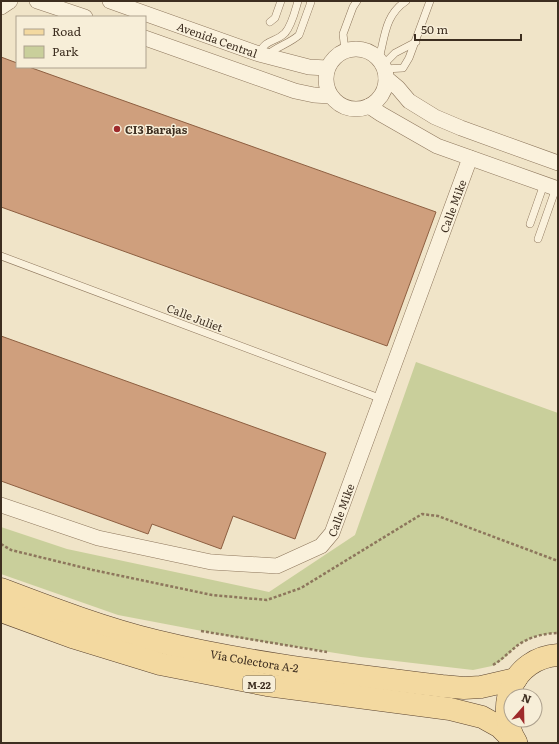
<svg xmlns="http://www.w3.org/2000/svg" width="559" height="744" viewBox="0 0 559 744" font-family="Literata,serif">
	<style>
		.green { fill: #c9cf9b }
		.building { fill: #cf9f7d; stroke: #8d5f41 }
		.lines { fill: none; stroke-linecap: round; stroke-linejoin: round }
		.lane-casing { stroke: #8d765c; stroke-width: 8 }
		.street-casing { stroke: #8d765c; stroke-width: 16 }
		.primary-casing { stroke: #5b4430; stroke-width: 23 }
		.path { stroke: #8d765c; stroke-width: 2.5; stroke-dasharray: 3 2; stroke-linecap: butt }
		.lane { stroke: #faf1dc; stroke-width: 7 }
		.street { stroke: #faf1dc; stroke-width: 15 }
		.primary { stroke: #f3d9a0; stroke-width: 22 }
		.poi-dot { fill: #9e2a2b; stroke: #f7eed8; stroke-width: 1.5 }
		.labels { text-anchor: middle; dominant-baseline: central; stroke-width: 3; stroke-linejoin: round; paint-order: stroke }
		.shield { fill: #f7eed8; stroke: #756857; stroke-width: 1 }
		.shield-label { font-size: 10px; font-weight: bold; fill: #3d2e20 }
		.street-label { font-size: 11px; fill: #3d2e20; stroke: #f7eed8 }
		.poi-label { font-size: 11px; font-weight: bold; fill: #3d2e20; stroke: #f7eed8; text-anchor: start }
	</style>
	<rect width="100%" height="100%" fill="#f0e4c8"/>
	<polygon class="green" points="416,362 558,413 558,632 536,636 519,644 502,660 492,666 473,670 361,657 239,638 118,615 1,574 1,527 67,549 269,592 355,535"/>
	<g class="building">
		<polygon points="1,57 17,63 17,67 29,67 436,212 387,346 1,207"/>
		<polygon points="1,336 326,453 295,539 233,516 221,549 152,524 148,534 1,481"/>
	</g>
	<g class="lines">
		<defs>
			<g id="lane">
				<polyline points="270,22 275,18 281,1"/>
				<polyline points="345,50 343,34 353,7 357,1"/>
				<path d="M259,54C266,38 275,43 285,33C292,25 295,11 298,1"/>
				<path d="M266,56C277,46 289,44 299,35L311,2L310,1"/>
				<path d="M379,59C385,36 385,15 406,1"/>
				<polyline points="383,65 395,53 416,42"/>
				<polyline points="384,69 403,68 409,58 430,1"/>
				<polyline points="530,224 544,184"/>
				<polyline points="538,239 556,188"/>
				<polyline points="1,256 382,399"/>
			</g>
			<g id="street">
				<polyline points="37,1 85,17"/>
				<path id="s1" d="M110,1L259,54L309,67L327,68"/>
				<polyline points="1,7 10,1"/>
				<polyline points="145,38 295,91 314,95 330,96"/>
				<circle cx="356" cy="79" r="30"/>
				<polyline points="386,78 398,88 409,101 435,117 461,128 558,163"/>
				<polyline points="369,106 381,114 437,146 558,189"/>
				<path id="s2" d="M1,505L98,538L211,562L277,566L321,546L332,533L470,158"/>
			</g>
			<g id="primary">
				<path id="s3" d="M1,589C51,608 103,628 156,641C250,664 346,674 442,686L464,688L481,687L516,679"/>
				<polyline points="1,611 72,637 160,664 267,685 450,709 482,717 500,727 516,743"/>
				<path d="M516,742C494,706 513,658 558,655"/>
			</g>
		</defs>
		<use href="#lane" class="lane-casing"/>
		<use href="#street" class="street-casing"/>
		<use href="#primary" class="primary-casing"/>
		<g class="path">
			<polyline points="1,544 11,550 93,570 212,595 267,600 301,588 422,514 438,516 558,561"/>
			<polyline points="201,631 327,652"/>
			<path d="M493,665C503,659 510,651 518,645C529,637 545,633 558,633"/>
		</g>
		<use href="#lane" class="lane"/>
		<use href="#street" class="street"/>
		<use href="#primary" class="primary"/>
	</g>
	<circle class="poi-dot" cx="117" cy="129" r="4"/>
	<g class="labels">
		<rect class="shield" x="243" y="676" width="32" height="16" rx="3"/>
		<g class="shield-label">
			<text x="259" y="684">M-22</text>
		</g>
		<g class="street-label">
			<text stroke="none"><textPath href="#s1" startOffset="114">Avenida Central</textPath></text>
			<text stroke="none"><textPath href="#s2" startOffset="698">Calle Mike</textPath></text>
			<text transform="translate(195 317) rotate(21)">Calle Juliet</text>
			<text stroke="none"><textPath href="#s2" startOffset="374">Calle Mike</textPath></text>
			<text stroke="none"><textPath href="#s3" startOffset="264">Vía Colectora A-2</textPath></text>
		</g>
		<g class="poi-label">
			<text x="125" y="129">CI3 Barajas</text>
		</g>
	</g>
	<rect width="559" height="744" fill="none" stroke="#3d2e20" stroke-width="4"/>
	<rect x="16" y="16" width="130" height="52" fill="#f7eed8" stroke="#ada18e"/>
	<rect x="24" y="29" width="20" height="6" fill="#f3d9a0" stroke="#ada18e"/>
	<text x="52" y="36" font-size="12" fill="#3d2e20">Road</text>
	<rect x="24" y="46" width="20" height="12" fill="#c9cf9b" stroke="#ada18e"/>
	<text x="52" y="56" font-size="12" fill="#3d2e20">Park</text>
	<g transform="translate(523 708) rotate(20)"><circle r="19" fill="#f7eed8" stroke="#ada18e"/>
	<path d="M0-3L7 15L0 10L-7 15Z" fill="#9e2a2b"/>
	<text y="-6" font-size="11" font-weight="bold" text-anchor="middle" fill="#3d2e20">N</text>
	</g>
	<path d="M415 34v6h106v-6" fill="none" stroke="#3d2e20" stroke-width="2"/>
	<text x="421" y="34" font-size="12" fill="#3d2e20" stroke="#f7eed8" stroke-width="3" paint-order="stroke">50 m</text>
</svg>
